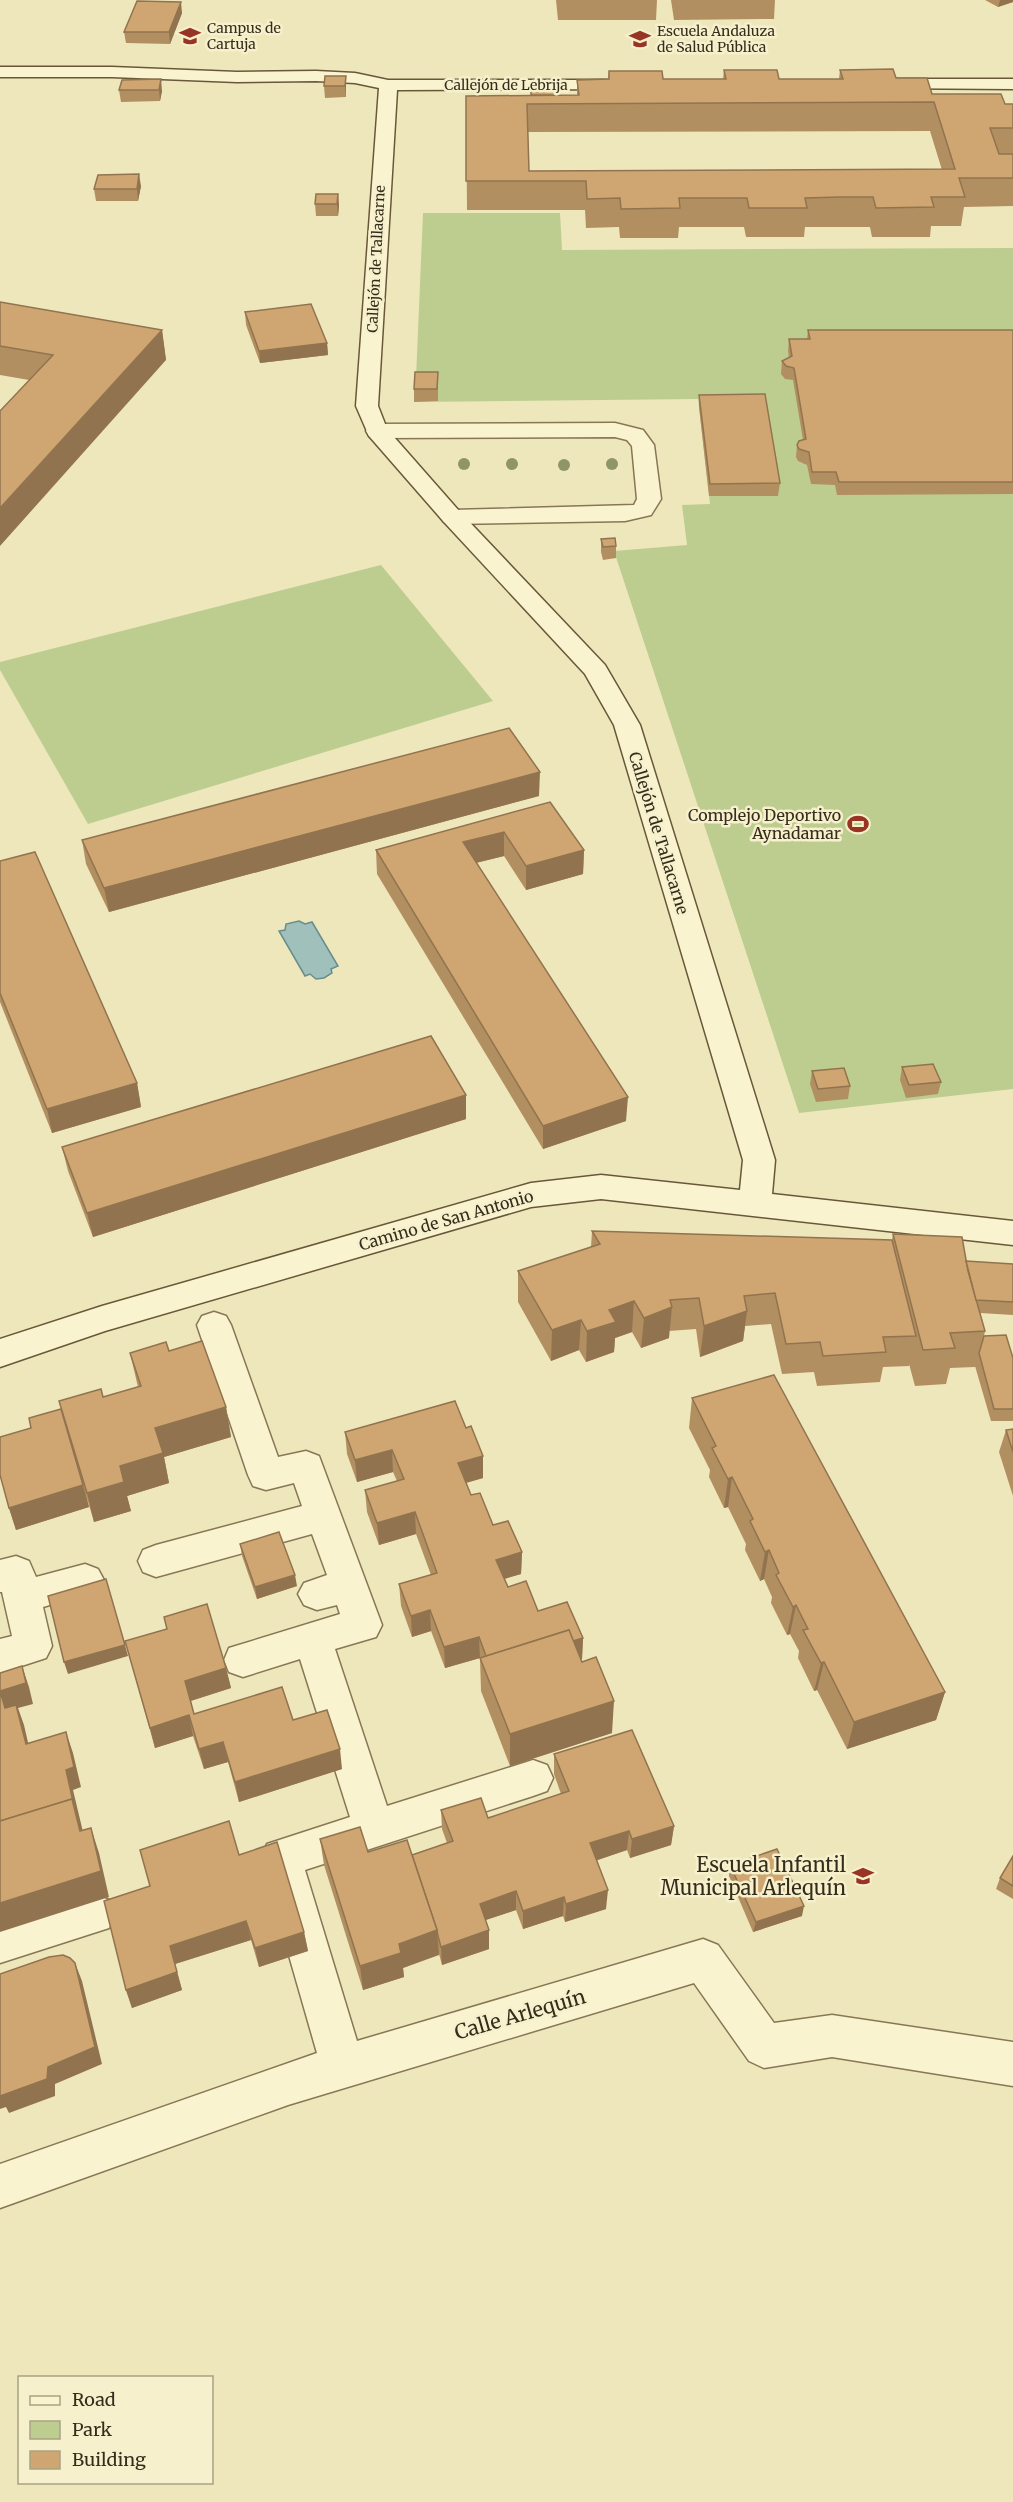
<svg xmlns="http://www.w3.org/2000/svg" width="1013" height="2502" viewBox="0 0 1013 2502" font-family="Merriweather,serif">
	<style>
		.green { fill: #bdcd90 }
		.water { fill: #a0c0bb; stroke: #688d8a; stroke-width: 1.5 }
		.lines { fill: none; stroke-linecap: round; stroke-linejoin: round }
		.street-casing { stroke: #877755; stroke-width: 3 }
		.secondary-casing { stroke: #685839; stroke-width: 3 }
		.street { fill: #faf3cf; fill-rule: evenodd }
		.secondary { fill: #faf3cf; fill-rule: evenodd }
		.tree { fill: #8e9667 }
		.wall { fill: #b28f61; fill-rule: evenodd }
		.shaded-wall { fill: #91744f }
		.building { fill: #cfa671; stroke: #91744f; stroke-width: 1.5; fill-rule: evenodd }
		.labels { text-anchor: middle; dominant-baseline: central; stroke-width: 5; stroke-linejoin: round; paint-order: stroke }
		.far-poi-label { font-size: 14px; fill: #352c1b; stroke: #f6f0cc; text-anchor: start }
		.far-street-label { font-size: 14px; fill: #352c1b; stroke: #f6f0cc }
		.poi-label { font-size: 16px; fill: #352c1b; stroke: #f6f0cc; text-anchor: end }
		.street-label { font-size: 16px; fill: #352c1b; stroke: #f6f0cc }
		.near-poi-label { font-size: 20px; fill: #352c1b; stroke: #f6f0cc; text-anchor: end }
		.near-street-label { font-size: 20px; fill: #352c1b; stroke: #f6f0cc }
	</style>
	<rect width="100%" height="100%" fill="#efe7bc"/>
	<g class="green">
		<polygon points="423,213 560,213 562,250 1013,248 1013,1089 799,1113 614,551 687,545 682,505 710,504 698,399 415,402"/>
		<polygon points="381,565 493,701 88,824 0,670 0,662"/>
	</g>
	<polygon class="water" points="299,921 305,924 312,922 338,966 331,969 332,973 324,978 316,979 310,974 305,976 279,931 285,930 286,924"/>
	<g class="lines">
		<defs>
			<g id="street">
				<polygon points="615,423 643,430 654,445 661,499 651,515 625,521 452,524 444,522 440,517 444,512 452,510 634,505 637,499 632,446 627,440 615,437 377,438 369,436 366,431 369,426 377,424"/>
				<polygon points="214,1312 226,1316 231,1325 278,1457 306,1451 319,1456 382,1625 376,1637 335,1649 387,1806 533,1760 547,1765 553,1778 547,1791 533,1796 305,1870 357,2041 703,1939 718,1945 774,2023 832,2015 1013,2042 1013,2086 832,2057 764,2068 749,2061 694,1983 288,2105 0,2208 0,2164 317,2053 261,1858 267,1844 350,1817 300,1659 243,1677 229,1672 224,1660 229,1648 340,1614 337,1605 317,1610 304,1605 298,1594 304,1583 327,1575 312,1534 156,1577 143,1572 138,1561 143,1550 156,1545 302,1506 294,1483 266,1490 253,1486 248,1475 197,1325 202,1316"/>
				<polygon points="16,1556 29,1561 36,1577 85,1564 98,1569 104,1580 98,1591 43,1607 52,1646 46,1658 0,1673 0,1639 12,1636 2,1592 0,1592 0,1560"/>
				<polygon points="94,1894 109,1900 115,1914 109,1928 0,1963 0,1923"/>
			</g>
			<g id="secondary">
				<polygon points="0,67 112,67 237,72 316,71 355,73 388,80 627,80 630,84 627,88 621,89 397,90 378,406 387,429 460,512 605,665 640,725 775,1160 772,1194 1013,1221 1013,1245 601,1199 531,1207 105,1331 0,1367 0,1339 102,1306 531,1183 601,1175 740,1190 743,1160 614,725 585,674 444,522 369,436 356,406 379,88 355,83 316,81 237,82 112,77 0,77"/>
				<polygon points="883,79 1013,79 1013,89 877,88 874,84 877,80"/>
			</g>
		</defs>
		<use href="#street" class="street-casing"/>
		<use href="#secondary" class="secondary-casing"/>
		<use href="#street" class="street"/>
		<use href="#secondary" class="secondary"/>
	</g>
	<g class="tree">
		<circle cx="464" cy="464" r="6"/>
		<circle cx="512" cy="464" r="6"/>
		<circle cx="612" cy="464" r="6"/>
		<circle cx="564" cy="465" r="6"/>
	</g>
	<g class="wall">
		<polygon points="556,0 657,0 656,20 558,20"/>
		<polygon points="671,0 775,0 774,19 674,20"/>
		<polygon points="985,0 1013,0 1013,2 998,7"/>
		<polygon points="182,13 170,44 126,43 124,32"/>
		<path d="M724,70L779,79H839L840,70L896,78L932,94L1005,104H1013V206L964,207L961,226H931L930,237H872L870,227H805L804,237H746L744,227H679L678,238H620L619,227L586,228L585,210H467L466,96L577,95V80L608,79L609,71L663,79H723ZM930,131L942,170L529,171L528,132Z"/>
		<polygon points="346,76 346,97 325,98 324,86"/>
		<polygon points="122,80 162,91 160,101 121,102 119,90"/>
		<polygon points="141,186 138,201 96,201 94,189"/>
		<polygon points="338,194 339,206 338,216 316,216 315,204"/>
		<polygon points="0,302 162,330 166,360 29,380 0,375"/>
		<polygon points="245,312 327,343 328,355 260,363 246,325"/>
		<polygon points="808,330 1013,330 1013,494 837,495 835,485 811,484 807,465 798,461 796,457 797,445 803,440 793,380 785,379 781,374 782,361 789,358 788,351 789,339 807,339"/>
		<polygon points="438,384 438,401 414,402 414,389"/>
		<polygon points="699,395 780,483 778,496 709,496 699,407"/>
		<polygon points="601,539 616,546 616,558 603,560 601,552"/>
		<polygon points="539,796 109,912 86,864 82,840"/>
		<polygon points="550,802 584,850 583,874 526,890 504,856 476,863 626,1121 543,1149 377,874 376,850"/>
		<polygon points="0,861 137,1083 141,1107 52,1133 0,1002"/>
		<polygon points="902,1067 941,1082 938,1094 906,1098 900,1080"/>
		<polygon points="812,1071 850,1086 848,1099 816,1102 810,1084"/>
		<polygon points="466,1095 466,1119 93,1237 68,1171 62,1147"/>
		<polygon points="592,1231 892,1240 893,1234 966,1261 1013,1264 1013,1315 980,1313 985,1331 984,1336 1013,1358 1013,1421 991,1421 975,1366 975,1367 950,1368 946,1384 915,1386 909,1364 909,1366 883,1367 880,1382 817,1386 814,1372 782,1374 771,1324 745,1326 743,1341 700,1357 696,1329 669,1331 669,1338 641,1348 632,1332 615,1338 614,1352 586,1362 579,1350 551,1361 518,1302 518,1271 591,1247"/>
		<polygon points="169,1351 226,1407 231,1437 164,1457 169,1483 127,1496 131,1511 94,1522 86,1495 89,1507 16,1530 9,1508 31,1428 103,1397 138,1387 130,1353"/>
		<polygon points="692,1398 945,1692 936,1720 847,1749 817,1690 814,1691 798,1658 799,1651 790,1634 787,1635 771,1603 772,1597 764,1579 760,1581 745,1550 746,1544 728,1507 724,1508 709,1477 710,1470 689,1428"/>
		<polygon points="466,1428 483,1456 483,1478 466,1483 471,1495 493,1525 522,1552 521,1574 504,1579 508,1587 538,1611 583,1638 582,1659 581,1659 612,1733 510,1766 481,1691 480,1658 445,1668 431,1631 412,1637 401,1606 399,1584 431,1575 416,1534 379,1545 367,1512 365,1490 397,1481 393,1472 357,1482 347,1454 345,1432"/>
		<polygon points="1013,1429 1013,1496 999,1452 1006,1430"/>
		<polygon points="240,1544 297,1586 257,1599 242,1556"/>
		<polygon points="164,1617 226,1668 231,1688 191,1701 194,1714 293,1720 342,1769 239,1802 228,1762 204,1769 193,1736 155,1748 125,1641 167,1629"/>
		<polygon points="554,1754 674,1826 671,1845 630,1858 627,1850 597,1860 606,1909 565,1922 563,1916 523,1929 516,1910 485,1920 489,1930 489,1949 442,1965 439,1954 403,1968 404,1977 363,1990 324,1865 320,1839 368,1852 412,1855 447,1843 442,1829 441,1810 488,1818 561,1794 554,1774"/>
		<polygon points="239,1855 304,1932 308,1951 259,1967 251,1940 175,1964 182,1990 132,2008 126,1990 150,1886"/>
		<polygon points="1013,1856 1013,1899 996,1889 1000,1878"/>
		<polygon points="730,1865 802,1916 753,1932 729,1876"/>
	</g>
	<g class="shaded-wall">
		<polygon points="1000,0 1013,0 1013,2 998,7"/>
		<polygon points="181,2 182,13 170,44 169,32"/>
		<polygon points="346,76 346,97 345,86"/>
		<polygon points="161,79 162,91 160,101 159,90"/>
		<polygon points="139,174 141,186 138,201 137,189"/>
		<polygon points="338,194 339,206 338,216 337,204"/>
		<polygon points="162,330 166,360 0,546 0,508"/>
		<polygon points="327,343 328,355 260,363 259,351"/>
		<polygon points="540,772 539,796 109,912 104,888"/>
		<polygon points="504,832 504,856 463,866 463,842"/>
		<polygon points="584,850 583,874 526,890 526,866"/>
		<polygon points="137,1083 141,1107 52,1133 47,1109"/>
		<polygon points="466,1095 466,1119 93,1237 87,1213"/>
		<polygon points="628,1097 626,1121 543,1149 543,1126"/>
		<polygon points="634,1301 632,1332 615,1338 614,1352 586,1362 587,1331 609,1310"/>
		<polygon points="672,1307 669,1338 641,1348 644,1318"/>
		<polygon points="747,1311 743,1341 700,1357 704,1326"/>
		<polygon points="581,1320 579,1350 551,1361 552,1330"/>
		<polygon points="226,1407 231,1437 164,1457 169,1483 127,1496 131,1511 94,1522 87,1493 120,1466 155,1428"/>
		<polygon points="392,1450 393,1472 357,1482 355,1460"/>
		<polygon points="483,1456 483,1478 458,1485 458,1463"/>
		<polygon points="732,1477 728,1507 724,1508 728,1479"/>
		<polygon points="83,1485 89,1507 16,1530 9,1508"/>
		<polygon points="415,1512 416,1534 379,1545 377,1523"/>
		<polygon points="769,1550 764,1579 760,1581 765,1552"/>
		<polygon points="522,1552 521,1574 497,1581 496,1560"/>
		<polygon points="295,1575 297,1586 257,1599 255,1587"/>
		<polygon points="796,1605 790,1634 787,1635 793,1607"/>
		<polygon points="430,1610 431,1631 412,1637 411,1616"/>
		<polygon points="479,1637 480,1658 445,1668 444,1647"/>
		<polygon points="583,1638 582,1659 492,1687 490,1667"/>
		<polygon points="125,1645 128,1656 68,1674 64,1662"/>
		<polygon points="824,1662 817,1690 814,1691 821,1663"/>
		<polygon points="22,1666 29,1687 33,1704 18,1708 24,1725 33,1764 5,1708 0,1691"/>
		<polygon points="226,1668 231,1688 190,1701 185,1681"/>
		<polygon points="945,1692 936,1720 847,1749 854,1722"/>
		<polygon points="614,1701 612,1733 510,1766 510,1734"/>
		<polygon points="189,1715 193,1736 155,1748 150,1728"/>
		<polygon points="66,1732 73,1753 81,1787 73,1790 89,1857 80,1831 66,1770"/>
		<polygon points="223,1742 228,1762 204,1769 199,1749"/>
		<polygon points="340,1749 342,1769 239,1802 235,1782"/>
		<polygon points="674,1826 671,1845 630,1858 632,1839"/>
		<polygon points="91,1828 99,1853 109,1897 0,1932 0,1903"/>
		<polygon points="629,1831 627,1850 589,1863 590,1843"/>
		<polygon points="608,1890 606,1909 565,1922 566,1904"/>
		<polygon points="516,1891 516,1910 480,1922 480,1904"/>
		<polygon points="564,1897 563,1916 523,1929 523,1911"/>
		<polygon points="804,1906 802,1916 753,1932 756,1922"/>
		<polygon points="246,1921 251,1940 175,1964 182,1990 132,2008 126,1990 170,1946"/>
		<polygon points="437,1930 439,1955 403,1968 404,1977 363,1990 360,1966 399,1944"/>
		<polygon points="489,1930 489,1949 442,1965 441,1947"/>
		<polygon points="304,1932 308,1951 259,1967 255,1948"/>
		<polygon points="75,1963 82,1981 102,2064 55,2084 55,2096 9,2113 6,2107 0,2109 0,2064 48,2067"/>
	</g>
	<g class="building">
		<polygon points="137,1 181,2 169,32 124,32"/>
		<path d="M893,69L896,78H927L932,94H1001L1005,104H1013V128H990L999,154H1013V178H959L965,197H931L934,207L876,208L873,197H840L805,198L807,208H749L747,198H679L680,208L621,209L620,198L587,199L586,181H466V96L579,95L577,80L609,79V71H662L663,79H726L724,70H777L779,79H843L840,70ZM934,102L955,169L529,171L527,104Z"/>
		<polygon points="325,76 346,76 345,86 324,86"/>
		<polygon points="161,79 159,90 119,90 122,80"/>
		<polygon points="559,89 559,95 531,95 531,90"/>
		<polygon points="139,174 137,189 94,189 98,175"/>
		<polygon points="316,194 338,194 337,204 315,204"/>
		<polygon points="0,302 162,330 0,508 0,411 53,355 0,346"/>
		<polygon points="311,304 327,343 259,351 245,312"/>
		<polygon points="808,330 1013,330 1013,482 839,482 836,472 812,472 809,452 799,449 797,445 799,441 806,439 794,368 786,366 782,361 792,356 789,339 810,339"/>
		<polygon points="415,372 438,372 437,389 414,389"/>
		<polygon points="765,394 780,483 710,484 699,395"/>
		<polygon points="615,538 616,546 603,547 601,539"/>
		<polygon points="509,728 540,772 104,888 82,840"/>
		<polygon points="550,802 584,850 526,866 504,832 463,842 628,1097 543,1126 376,850"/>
		<polygon points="35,852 137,1083 47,1109 0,993 0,861"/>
		<polygon points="431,1036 466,1095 87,1213 62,1147"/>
		<polygon points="933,1064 941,1082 909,1085 902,1067"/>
		<polygon points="844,1068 850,1086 818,1089 812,1071"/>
		<polygon points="592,1231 892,1240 916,1336 883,1337 886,1352 823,1356 820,1342 786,1344 775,1293 744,1296 747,1311 704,1326 699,1298 670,1300 672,1307 644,1318 634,1301 609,1310 616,1322 587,1331 581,1320 552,1330 518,1271 600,1244"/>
		<polygon points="893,1234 962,1237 968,1271 985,1331 950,1333 955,1348 923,1350"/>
		<polygon points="966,1261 1013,1264 1013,1302 976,1300"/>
		<polygon points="1006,1335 1013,1358 1013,1409 994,1409 979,1353 984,1336"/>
		<polygon points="202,1341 226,1407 155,1428 163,1453 120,1466 124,1482 87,1493 59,1401 101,1389 103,1397 141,1386 130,1353 166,1342 169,1351"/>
		<polygon points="774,1375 945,1692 854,1722 824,1662 821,1663 803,1630 808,1629 796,1605 793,1607 776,1575 779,1573 769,1550 765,1552 750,1521 753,1519 732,1477 728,1479 712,1448 716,1446 692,1398"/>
		<polygon points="455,1401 466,1428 471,1426 483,1456 458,1463 471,1495 480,1493 493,1525 508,1521 522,1552 496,1560 508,1587 526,1581 538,1611 567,1602 583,1638 573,1641 569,1630 486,1656 479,1637 444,1647 430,1610 411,1616 399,1584 437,1573 415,1512 377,1523 365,1490 404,1479 392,1450 355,1460 345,1432"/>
		<polygon points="61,1409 83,1485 9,1508 0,1475 0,1437 31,1428 29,1418"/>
		<polygon points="1013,1429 1013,1452 1006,1430"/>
		<polygon points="279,1532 295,1575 255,1587 240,1544"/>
		<polygon points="106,1579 125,1645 64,1662 48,1596"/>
		<polygon points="207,1604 226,1668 185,1681 194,1714 282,1687 293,1720 327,1710 340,1749 235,1782 223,1742 199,1749 189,1715 150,1728 125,1641 167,1629 164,1617"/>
		<polygon points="569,1630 582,1662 596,1657 614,1701 510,1734 480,1658"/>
		<polygon points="22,1666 26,1683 0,1691 5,1708 16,1705 26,1744 66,1732 74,1767 66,1770 74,1806 72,1799 0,1821 0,1673"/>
		<polygon points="632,1730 674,1826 632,1839 629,1831 590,1843 608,1890 566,1904 564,1897 523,1911 516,1891 480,1904 489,1930 441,1947 438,1936 437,1930 412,1855 453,1841 441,1810 481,1798 488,1818 569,1791 554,1754"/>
		<polygon points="72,1799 80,1831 91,1828 101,1871 0,1903 0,1821"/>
		<polygon points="229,1821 239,1855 277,1842 304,1932 255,1948 246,1921 170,1946 177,1972 126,1990 104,1901 150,1886 140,1850"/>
		<polygon points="360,1827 368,1852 407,1840 437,1930 399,1944 401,1953 360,1966 320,1839"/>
		<polygon points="777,1849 804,1906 756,1922 730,1865"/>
		<polygon points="1013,1856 1013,1886 1000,1878"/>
		<polygon points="63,1955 70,1958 75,1963 95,2047 48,2067 47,2079 0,2096 0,1974 49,1957"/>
	</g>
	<defs>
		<symbol id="university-bare" viewBox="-9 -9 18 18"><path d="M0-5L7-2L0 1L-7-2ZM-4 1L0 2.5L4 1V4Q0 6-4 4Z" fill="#983424" stroke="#f6f0cc" stroke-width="2.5" paint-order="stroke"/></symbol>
		<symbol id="stadium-bare" viewBox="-9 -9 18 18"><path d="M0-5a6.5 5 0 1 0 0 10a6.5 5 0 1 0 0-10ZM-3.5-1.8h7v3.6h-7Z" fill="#983424" stroke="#f6f0cc" stroke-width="2.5" paint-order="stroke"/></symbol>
		<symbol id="school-bare" viewBox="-9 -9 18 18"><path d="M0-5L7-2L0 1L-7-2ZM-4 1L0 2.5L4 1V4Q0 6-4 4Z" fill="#983424" stroke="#f6f0cc" stroke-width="2.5" paint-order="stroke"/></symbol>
	</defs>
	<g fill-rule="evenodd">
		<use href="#university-bare" x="175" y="21" width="30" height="30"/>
		<use href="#university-bare" x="625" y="24" width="30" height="30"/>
		<use href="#stadium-bare" x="843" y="809" width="30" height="30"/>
		<use href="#school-bare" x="848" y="1861" width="30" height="30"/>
	</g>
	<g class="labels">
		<g class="far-poi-label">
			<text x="207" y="28">Campus de<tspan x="207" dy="16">Cartuja</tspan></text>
			<text x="657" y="31">Escuela Andaluza<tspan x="657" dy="16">de Salud Pública</tspan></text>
		</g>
		<g class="far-street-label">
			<text x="506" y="85">Callejón de Lebrija</text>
			<text transform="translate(376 259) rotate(-87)">Callejón de Tallacarne</text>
		</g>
		<g class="poi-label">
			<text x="841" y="815">Complejo Deportivo<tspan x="841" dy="18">Aynadamar</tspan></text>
		</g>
		<g class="street-label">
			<text transform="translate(659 833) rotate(73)">Callejón de Tallacarne</text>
			<text transform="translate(446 1220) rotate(-16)">Camino de San Antonio</text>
		</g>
		<g class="near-poi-label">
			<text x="846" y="1864">Escuela Infantil<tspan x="846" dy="23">Municipal Arlequín</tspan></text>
		</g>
		<g class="near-street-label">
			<text transform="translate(520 2014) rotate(-16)">Calle Arlequín</text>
		</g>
	</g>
	<rect x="18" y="2376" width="195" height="108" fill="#f6f0cc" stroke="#a9a285" stroke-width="1.5"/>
	<rect x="30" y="2396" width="30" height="9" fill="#faf3cf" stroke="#a9a285" stroke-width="1.5"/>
	<text x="72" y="2406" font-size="18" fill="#352c1b">Road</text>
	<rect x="30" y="2421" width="30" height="18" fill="#bdcd90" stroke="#a9a285" stroke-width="1.5"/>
	<text x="72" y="2436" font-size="18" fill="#352c1b">Park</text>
	<rect x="30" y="2451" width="30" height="18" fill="#cfa671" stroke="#a9a285" stroke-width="1.5"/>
	<text x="72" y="2466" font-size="18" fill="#352c1b">Building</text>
</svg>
